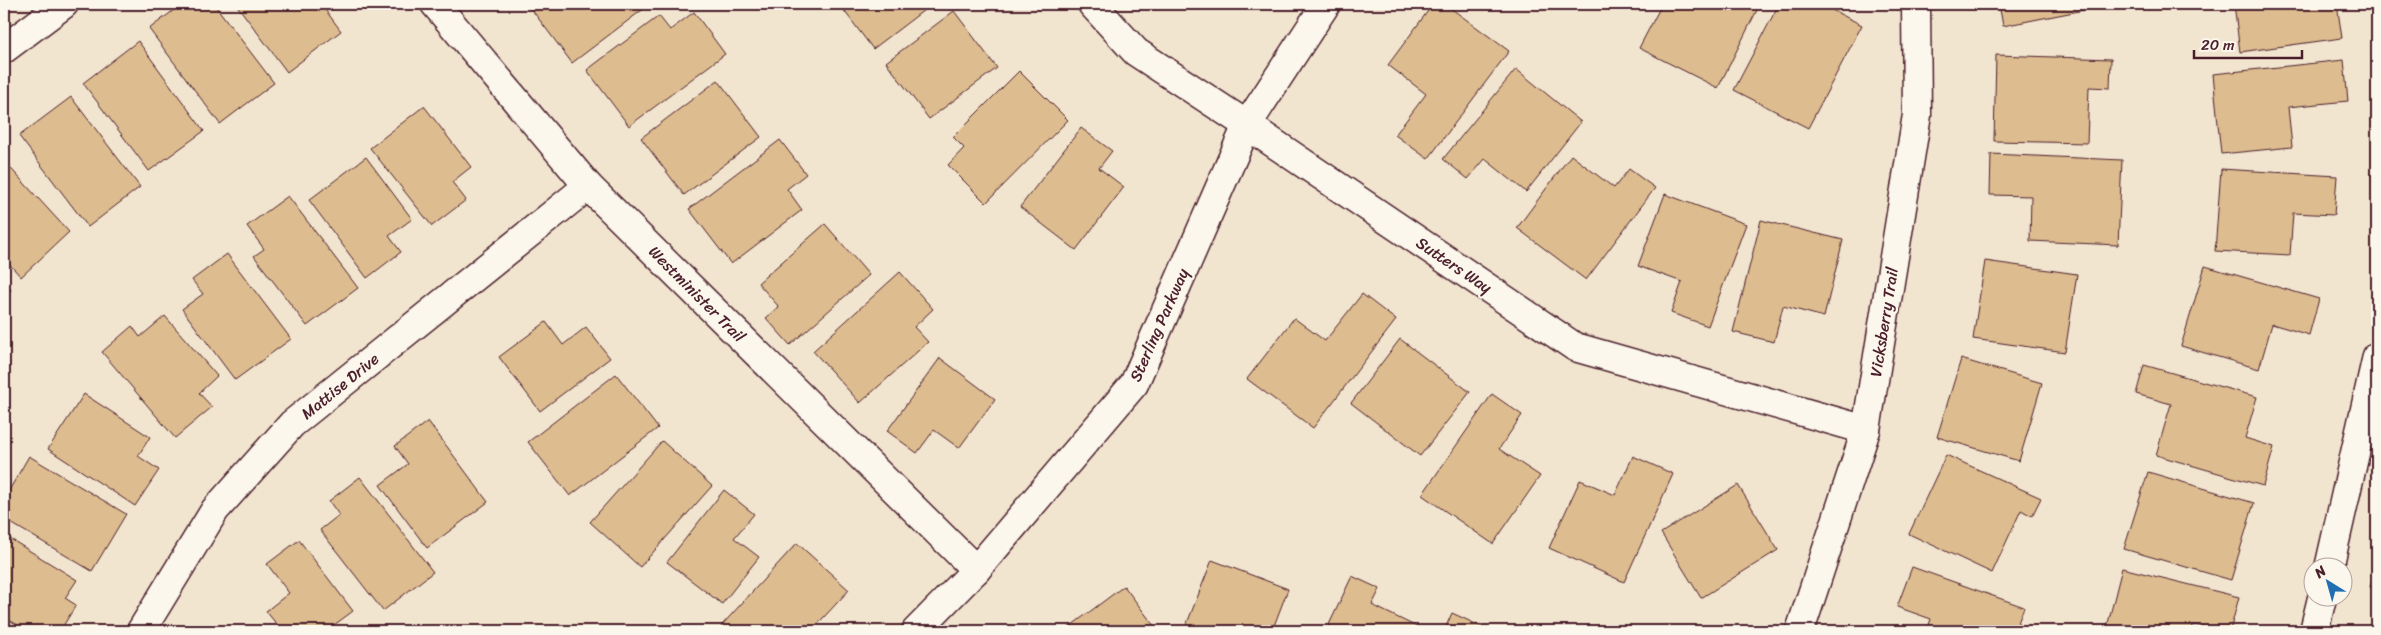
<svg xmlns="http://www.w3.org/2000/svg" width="2381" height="635" viewBox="0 0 2381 635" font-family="Sriracha,sans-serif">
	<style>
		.building { fill: #ddbc8f; stroke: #4a1f2b }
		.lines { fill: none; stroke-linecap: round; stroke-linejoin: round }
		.minor-casing { stroke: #4a1f2b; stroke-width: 31 }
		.minor { stroke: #fbf7ec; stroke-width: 28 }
		.labels { text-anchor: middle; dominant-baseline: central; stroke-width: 4.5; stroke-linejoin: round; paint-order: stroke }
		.street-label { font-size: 16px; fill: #4a1f2b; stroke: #fbf7ec }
	</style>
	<rect width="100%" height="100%" fill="#f2e5d0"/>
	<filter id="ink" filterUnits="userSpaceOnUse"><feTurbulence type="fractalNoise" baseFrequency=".02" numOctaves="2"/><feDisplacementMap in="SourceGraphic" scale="10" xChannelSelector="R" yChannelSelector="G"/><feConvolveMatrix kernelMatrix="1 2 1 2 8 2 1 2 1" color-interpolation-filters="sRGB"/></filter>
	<g filter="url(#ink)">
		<g class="building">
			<polygon points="182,4 214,4 274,83 220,124 149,29"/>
			<polygon points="236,4 321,4 341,31 287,72"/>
			<polygon points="533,4 650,4 572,63 529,6"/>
			<polygon points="839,4 932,4 873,49"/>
			<polygon points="1433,4 1445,4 1509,51 1428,159 1395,135 1426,94 1388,65"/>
			<polygon points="1662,4 1750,4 1758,8 1718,88 1639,48"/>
			<polygon points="1779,4 1820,4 1862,25 1808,128 1734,90"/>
			<polygon points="1999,4 2083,4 2084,10 2003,26"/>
			<polygon points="2234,4 2337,4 2342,38 2240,52"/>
			<polygon points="954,11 997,68 929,119 886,62"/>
			<polygon points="694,12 725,54 629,126 587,70 659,16 670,30"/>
			<polygon points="138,41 204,131 149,171 83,83"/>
			<polygon points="1996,55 2111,59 2110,88 2089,87 2087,143 1994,141"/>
			<polygon points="2344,60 2348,101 2288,107 2292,147 2221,154 2213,74"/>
			<polygon points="1516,69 1581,122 1526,192 1485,159 1468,179 1443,159"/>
			<polygon points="1019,71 1068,120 986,203 948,165 964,148 953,137"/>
			<polygon points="718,80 761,137 684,195 641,138"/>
			<polygon points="71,97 140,187 88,227 19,136"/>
			<polygon points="424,106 471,167 452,182 466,200 432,226 370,148"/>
			<polygon points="1081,128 1112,151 1099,168 1124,187 1076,250 1020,207"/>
			<polygon points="780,140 806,174 787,189 802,210 731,264 689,209"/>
			<polygon points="1991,154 2122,160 2118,245 2030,241 2031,196 1990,195"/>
			<polygon points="1571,155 1614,188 1629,169 1655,188 1586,280 1517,228"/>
			<polygon points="366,157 412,219 389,236 401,252 367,278 309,200"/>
			<polygon points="4,161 69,232 21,277 4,258"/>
			<polygon points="2221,169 2337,176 2334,215 2293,213 2290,255 2215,251"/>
			<polygon points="1665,194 1746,224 1708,326 1671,313 1682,282 1638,266"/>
			<polygon points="288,196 358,288 307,326 254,256 264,249 247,226"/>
			<polygon points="1761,220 1843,240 1824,317 1783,306 1774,342 1733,332"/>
			<polygon points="825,224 869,275 790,345 766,318 779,307 758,283"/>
			<polygon points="227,254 291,339 235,380 182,309 203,294 192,280"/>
			<polygon points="1985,261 2077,274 2065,352 1973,339"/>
			<polygon points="2205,266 2319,299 2309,335 2272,324 2259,369 2181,346"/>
			<polygon points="900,272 933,309 914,327 928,342 860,403 813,351"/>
			<polygon points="4,283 11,290 4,298"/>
			<polygon points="1362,294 1396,320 1313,428 1247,379 1294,318 1325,341"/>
			<polygon points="165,316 217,376 199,393 212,407 175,438 102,352 132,326 140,337"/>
			<polygon points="546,322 563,345 586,327 610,358 540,411 499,357"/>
			<polygon points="1400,339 1470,392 1420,456 1351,403"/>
			<polygon points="940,358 995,399 959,448 934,430 917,453 887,431"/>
			<polygon points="1961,359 2042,383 2019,461 1937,437"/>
			<polygon points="2144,365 2257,397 2245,438 2274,447 2263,486 2156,455 2171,404 2136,394"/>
			<polygon points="616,374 658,428 570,496 528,442"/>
			<polygon points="84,394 150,437 138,456 159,470 135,506 48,449"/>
			<polygon points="1492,394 1522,415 1499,449 1540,476 1493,544 1422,495"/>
			<polygon points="428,421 488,502 427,548 380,485 408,464 395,446"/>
			<polygon points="662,441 712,486 640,567 590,522"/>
			<polygon points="1946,455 2041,498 2032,516 2021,510 1992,573 1909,534"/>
			<polygon points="29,456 126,514 92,571 4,519 4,499"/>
			<polygon points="1633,456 1673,474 1624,582 1549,548 1580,480 1615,495"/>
			<polygon points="2148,472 2254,503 2231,580 2124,549"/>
			<polygon points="360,477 433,572 383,611 320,530 339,515 329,501"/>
			<polygon points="1738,485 1778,550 1701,598 1661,533"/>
			<polygon points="724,490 754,514 734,538 759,557 722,604 667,562"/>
			<polygon points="4,535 77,580 65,598 76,605 60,631 28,631 4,617"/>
			<polygon points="299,540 353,611 326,631 282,631 266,611 289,593 267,564"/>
			<polygon points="797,543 849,590 811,631 726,631 721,626"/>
			<polygon points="1212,560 1288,589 1272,631 1184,631"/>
			<polygon points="2377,565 2377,589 2370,587"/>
			<polygon points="1912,567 2024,607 2015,631 1927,631 1931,619 1897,607"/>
			<polygon points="2122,568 2239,597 2230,631 2193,625 2192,631 2106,631"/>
			<polygon points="1352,576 1380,589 1372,605 1421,629 1420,631 1326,631"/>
			<polygon points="1124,586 1158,631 1064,631"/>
			<polygon points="1452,613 1491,631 1444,631"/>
		</g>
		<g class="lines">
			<defs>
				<g id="minor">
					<polyline points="435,4 588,186 976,570"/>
					<polyline points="1092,4 1136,52 1247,125 1575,347 1866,430"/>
					<polyline points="4,49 64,4"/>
					<polyline points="2329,568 2377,356"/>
					<polyline points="141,631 215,510 292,424 588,186"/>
					<polyline points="916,631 976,570 1134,384 1247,125 1326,4"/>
					<polyline points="1800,631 1866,430 1917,115 1916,4"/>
					<polyline points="2314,631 2322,598"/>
				</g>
			</defs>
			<use href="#minor" class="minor-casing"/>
			<use href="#minor" class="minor"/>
		</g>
	</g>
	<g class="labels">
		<g class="street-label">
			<text transform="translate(1454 265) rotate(34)">Sutters Way</text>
			<text transform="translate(697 294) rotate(45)">Westminister Trail</text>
			<text transform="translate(1884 322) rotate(-81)">Vicksberry Trail</text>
			<text transform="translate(1159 325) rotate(-66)">Sterling Parkway</text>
			<text transform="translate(340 386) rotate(-39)">Mattise Drive</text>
		</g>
	</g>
	<rect width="2381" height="635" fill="none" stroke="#fbf7ec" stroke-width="20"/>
	<rect x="10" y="10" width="2361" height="615" fill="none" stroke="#4a1f2b" stroke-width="2" filter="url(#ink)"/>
	<g transform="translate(2328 582) rotate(323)"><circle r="24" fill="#fbf7ec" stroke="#b4a19f"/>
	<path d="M0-4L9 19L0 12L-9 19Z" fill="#1f6fb2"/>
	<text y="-8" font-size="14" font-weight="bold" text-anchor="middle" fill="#4a1f2b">N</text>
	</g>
	<path d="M2194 50v8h108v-8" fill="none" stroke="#4a1f2b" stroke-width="2.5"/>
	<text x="2201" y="50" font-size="15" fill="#4a1f2b" stroke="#fbf7ec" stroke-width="4" paint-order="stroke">20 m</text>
</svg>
